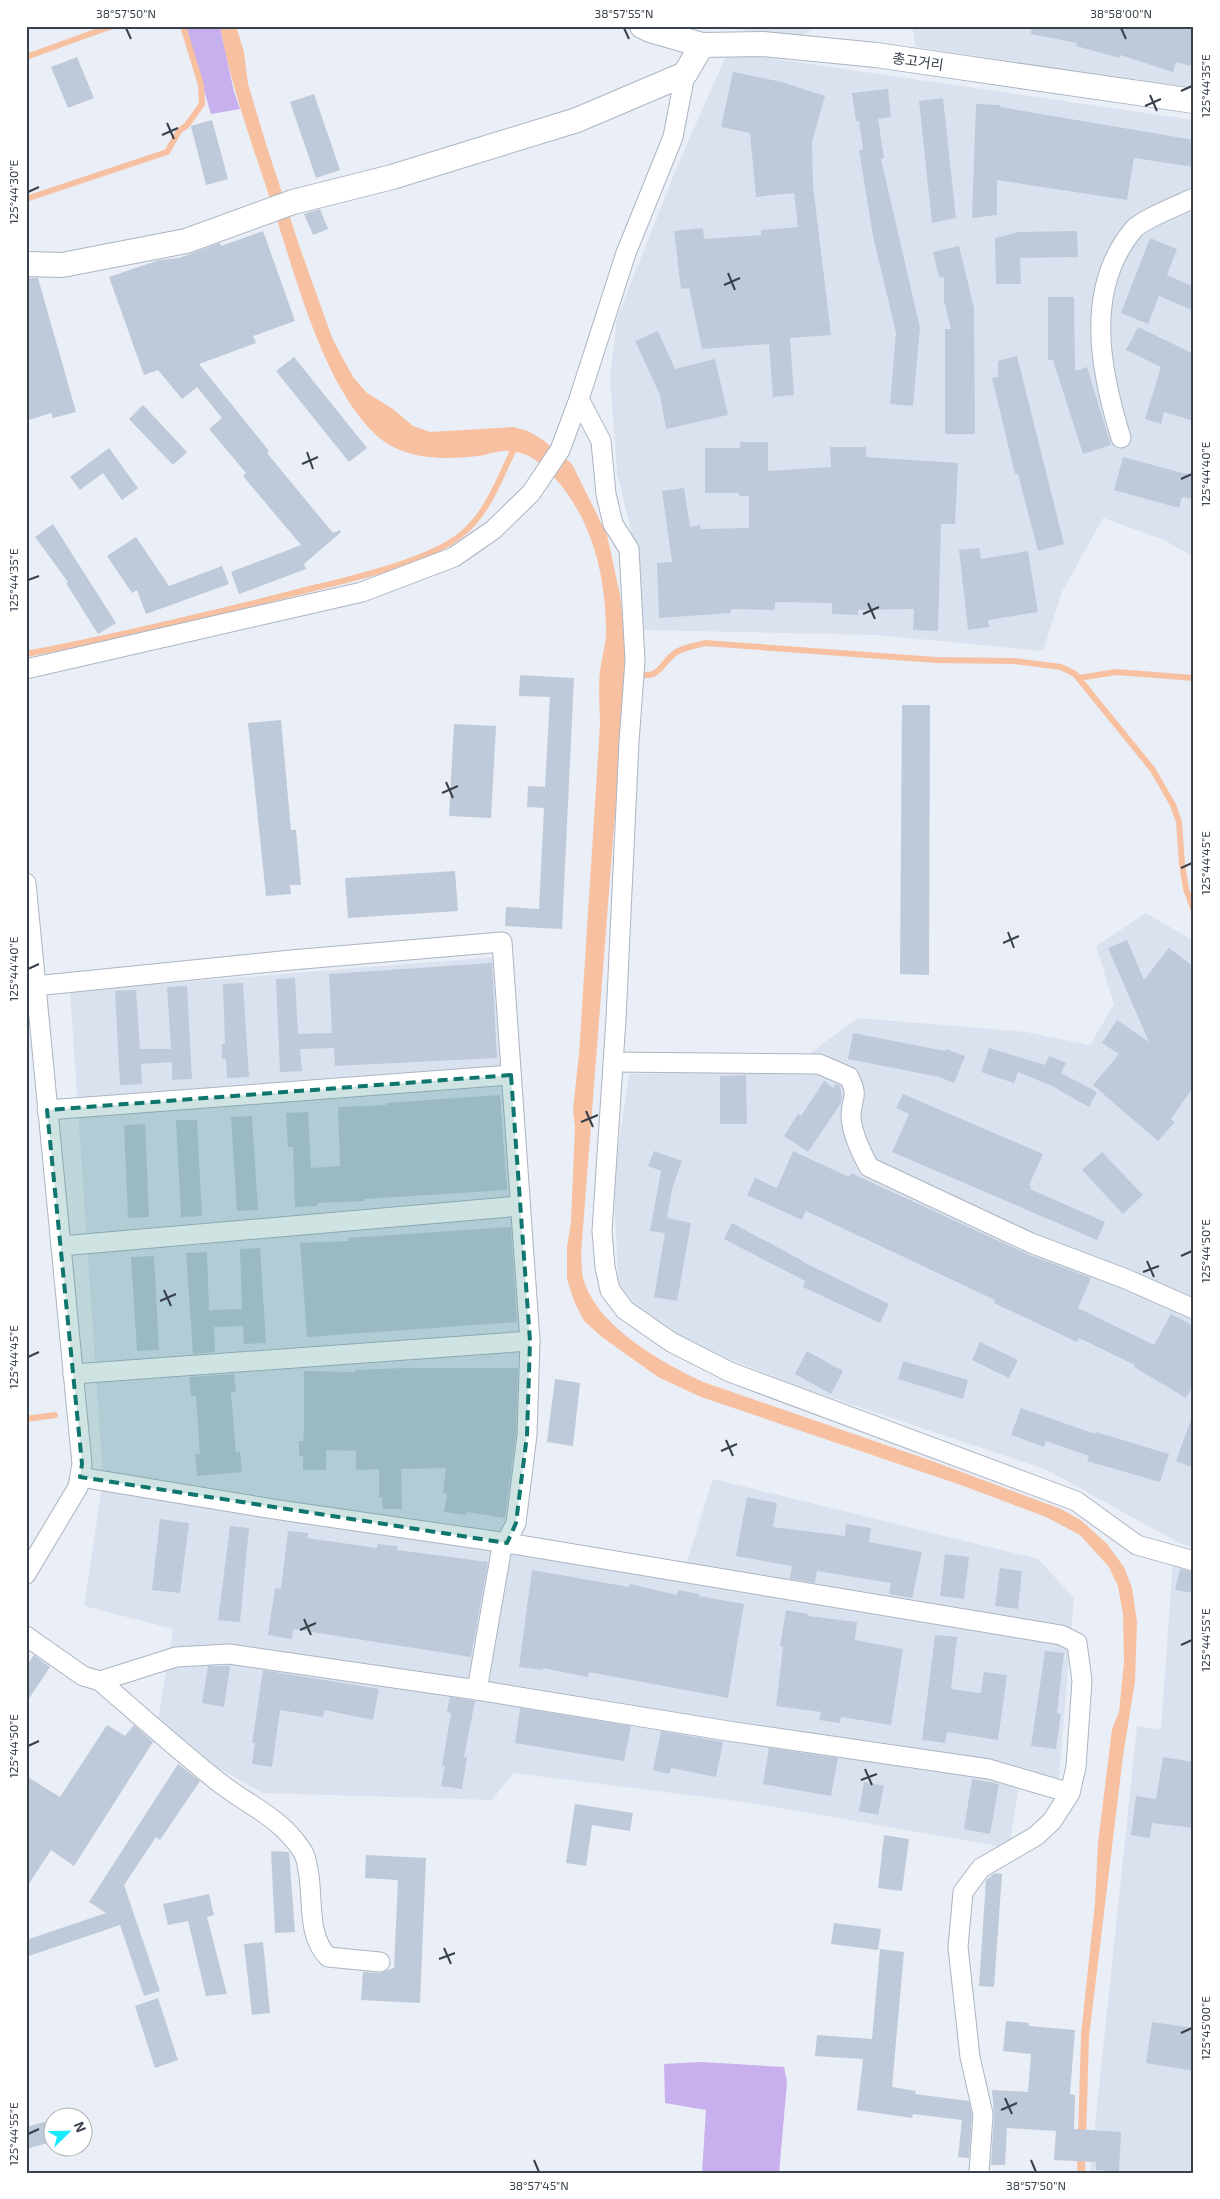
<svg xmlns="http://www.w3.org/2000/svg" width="1220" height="2199" viewBox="0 0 1220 2199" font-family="'Exo 2','Noto Sans KR',sans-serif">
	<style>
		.residential { fill: #dbe2ef }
		.green { fill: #c8afee }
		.water { fill: #f7c0a1 }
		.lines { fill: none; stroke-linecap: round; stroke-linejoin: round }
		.stream { stroke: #f7c0a1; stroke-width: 6 }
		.building { fill: #becad9 }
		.minor-casing { stroke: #abb5c3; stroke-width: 21 }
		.tertiary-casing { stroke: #abb5c3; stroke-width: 26 }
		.minor { stroke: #fff; stroke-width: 19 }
		.tertiary { stroke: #fff; stroke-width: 24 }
		.marked { fill: #0f766e; fill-opacity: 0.2; stroke: #0f766e; stroke-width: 4; stroke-dasharray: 10 6; stroke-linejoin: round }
		.ticks { fill: none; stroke: #37404b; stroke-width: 2 }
		.labels { text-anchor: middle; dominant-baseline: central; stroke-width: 4.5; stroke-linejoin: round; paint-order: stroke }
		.street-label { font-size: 14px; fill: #37404b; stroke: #fff }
		.neatline { fill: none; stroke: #37404b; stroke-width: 2 }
		.ticks-label { font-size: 12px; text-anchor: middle; fill: #37404b }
	</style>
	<rect width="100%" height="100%" fill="#eaeef6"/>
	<g class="residential">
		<polygon points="709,26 818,26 799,37"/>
		<polygon points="912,26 1194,26 1194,88 916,47"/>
		<polygon points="741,54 1194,120 1194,557 1164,540 1103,518 1062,592 1043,651 876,635 644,630 633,538 617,473 610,377 617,318 677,167 725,58"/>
		<polygon points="1146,913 1194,941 1194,1548 1179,1543 1047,1470 808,1390 702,1348 634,1310 619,1288 613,1182 629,1074 785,1071 858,1018 1026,1032 1090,1045 1114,1004 1096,946"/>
		<polygon points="496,957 522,1349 524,1419 508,1534 681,1580 713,1479 1038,1559 1074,1598 1059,1778 1019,1785 1009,1848 752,1803 513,1773 492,1800 262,1793 156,1732 173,1629 84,1606 103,1480 70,991"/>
		<polygon points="1173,1559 1194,1564 1194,2173 1090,2173 1137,1726 1161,1730"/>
	</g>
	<g class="green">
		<polygon points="185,26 220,26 234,92 240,109 211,114"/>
		<polygon points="702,2062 784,2067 787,2082 779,2173 702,2173 706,2110 665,2103 664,2064"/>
	</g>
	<path class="water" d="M220,26H236L244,52L248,84L266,144L300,248L333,340L353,377L367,393L393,409L413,426L430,432L513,427L528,431L543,440L572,464L607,535L620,595L627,658L581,1254C582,1263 581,1275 585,1284C601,1329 663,1363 703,1382L932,1461L1061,1509L1082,1521L1107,1544L1124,1567L1132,1588L1137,1622L1135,1681L1123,1756L1089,2037L1085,2173H1077L1081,2035L1095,1903L1098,1843L1112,1729L1119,1712L1124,1662L1123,1614L1118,1586L1109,1567L1080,1535L1046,1517L958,1484L701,1397L658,1377L602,1337L584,1321L574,1301L567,1279V1247L571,1221L575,1127L573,1110L579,1054L600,725C600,707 598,689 600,671C602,656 607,641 606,627C605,575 593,525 560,484C545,467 533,453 509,451C499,450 488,455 478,456C443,460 403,460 376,435C323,385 297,280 274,211C254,149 232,91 220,26Z"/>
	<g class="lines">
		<g class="stream">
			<polyline points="26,57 112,26"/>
			<polyline points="26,199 167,152 179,131 187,125 202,104 201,85 183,26"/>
			<path d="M26,654C121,636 216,613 310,589C351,579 430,561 462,534C489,512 500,476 516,445"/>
			<path d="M635,673C660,681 659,665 675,653C683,647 696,646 705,643L936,660L1014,661L1061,667L1075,674L1153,770L1173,805L1179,822L1182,864L1186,889L1194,911"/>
			<polyline points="1079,678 1116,672 1194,678"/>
			<polyline points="26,1419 55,1415"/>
		</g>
	</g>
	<g class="building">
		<polygon points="1032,26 1194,26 1194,67 1176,62 1173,72 1120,55 1120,58 1076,46 1077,43 1031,34"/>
		<polygon points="77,57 94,98 68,108 51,67"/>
		<polygon points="733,72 782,82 825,96 812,142 813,185 831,335 790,338 794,395 773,397 769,344 702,349 689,288 681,289 674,231 703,228 704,239 761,235 761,230 798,227 794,193 756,197 750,133 721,127"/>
		<polygon points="888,89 891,117 878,119 884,158 881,159 920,328 913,406 890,404 896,333 873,236 859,150 863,150 859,121 856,121 852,93"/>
		<polygon points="314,94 340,170 316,178 290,102"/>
		<polygon points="943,98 956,218 932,223 919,101"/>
		<polygon points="976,104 1000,105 1000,107 1194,140 1194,167 1134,158 1127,200 997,180 997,215 972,218"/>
		<polygon points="212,120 228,179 206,185 191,126"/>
		<polygon points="320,209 328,229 313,235 304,214"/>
		<polygon points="263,231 295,321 253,336 256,343 199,364 269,451 267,453 333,533 340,530 341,532 304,564 306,569 239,594 231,572 301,545 243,476 246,473 209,429 222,418 197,387 182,399 158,370 144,375 109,277 159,260 179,258 220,243 221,246"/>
		<polygon points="1077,231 1078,257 1020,258 1021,284 996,284 995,238 1019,232"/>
		<polygon points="1150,238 1177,249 1167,275 1194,287 1194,311 1159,296 1148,324 1121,313"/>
		<polygon points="959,246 974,308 975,434 945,434 945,329 951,329 944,301 944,278 939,277 933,252"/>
		<polygon points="26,278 38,278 76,412 53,418 51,413 26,421"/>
		<polygon points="1048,297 1074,297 1075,371 1087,367 1111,445 1083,454 1053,360 1048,360"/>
		<polygon points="1138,327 1194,354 1194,421 1164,412 1161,424 1145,419 1161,367 1126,350"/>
		<polygon points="658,331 675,369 715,359 728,415 666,429 660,395 635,341"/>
		<polygon points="1017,356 1064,544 1038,551 1018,474 1015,474 992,378 998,377 998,361"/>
		<polygon points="294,357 367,448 349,462 276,371"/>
		<polygon points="143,405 187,452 173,465 129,419"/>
		<polygon points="740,442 768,442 768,471 831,467 830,447 866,447 866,457 958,463 955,524 941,524 938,631 913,630 914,609 858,610 858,615 832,614 832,603 775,602 775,610 731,609 731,613 659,618 657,563 672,562 662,491 684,488 690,527 700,525 701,529 749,528 749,496 739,496 739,493 705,493 705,448 740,448"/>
		<polygon points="109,448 138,488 122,500 103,473 80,490 70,477"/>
		<polygon points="1123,457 1194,476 1194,499 1182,497 1179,508 1114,490"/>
		<polygon points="53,524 116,623 98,634 66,583 68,582 35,537"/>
		<polygon points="136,537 169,586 222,566 229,584 146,614 137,590 132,593 107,556"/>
		<polygon points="979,548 981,559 1028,551 1038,612 988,620 989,627 968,630 959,550"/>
		<polygon points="520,675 574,678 562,929 505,926 506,907 539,909 544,808 527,807 528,786 545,787 550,697 519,696"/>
		<polygon points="902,705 930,705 929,975 900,974"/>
		<polygon points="281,720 291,830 296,830 301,885 290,885 291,894 266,896 248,723"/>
		<polygon points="454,724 496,726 491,818 449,816"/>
		<polygon points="455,871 458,911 348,918 345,878"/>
		<polygon points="1127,940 1144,980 1169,948 1194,967 1194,1086 1171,1119 1175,1122 1158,1141 1093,1085 1119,1054 1102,1043 1117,1020 1149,1042 1108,948"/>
		<polygon points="492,963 497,1058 335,1066 334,1048 300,1049 302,1071 280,1072 276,979 295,978 298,1034 332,1033 329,974"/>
		<polygon points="243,983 249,1077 227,1078 226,1059 222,1059 222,1044 225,1044 223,984"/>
		<polygon points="187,986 192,1079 172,1080 172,1062 141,1064 142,1084 120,1085 115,991 136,990 140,1049 171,1049 167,987"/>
		<polygon points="853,1033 945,1051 946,1049 965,1056 954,1083 939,1077 848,1059"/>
		<polygon points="989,1048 1045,1065 1049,1056 1066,1063 1061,1073 1097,1092 1089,1107 1052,1086 1018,1072 1014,1083 981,1072"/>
		<polygon points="746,1075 747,1124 720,1124 720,1076"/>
		<polygon points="824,1081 833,1088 836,1084 840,1086 842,1097 841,1103 808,1152 784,1136 798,1114 801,1116"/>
		<polygon points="903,1094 1043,1154 1029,1185 1031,1186 1030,1189 1105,1222 1097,1240 892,1152 909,1114 896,1108"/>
		<polygon points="500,1095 507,1190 365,1199 365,1201 317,1203 317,1206 295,1207 293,1147 288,1147 286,1113 308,1112 311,1168 340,1166 338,1107 386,1105 386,1103"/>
		<polygon points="252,1116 258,1210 237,1211 231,1117"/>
		<polygon points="176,1120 197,1120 202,1216 181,1217"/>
		<polygon points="145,1124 149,1217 128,1218 124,1125"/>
		<polygon points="654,1151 682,1161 672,1189 667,1218 691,1223 677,1301 654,1297 665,1233 650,1231 661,1171 648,1166"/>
		<polygon points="793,1151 849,1177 851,1173 1027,1254 1091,1278 1078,1308 1154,1345 1171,1314 1194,1326 1194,1384 1186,1398 1134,1367 1135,1365 1079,1338 1077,1342 994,1303 995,1300 806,1211 802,1220 747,1195 755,1178 777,1188"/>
		<polygon points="1102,1152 1143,1195 1123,1214 1082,1170"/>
		<polygon points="732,1223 803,1261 803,1262 889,1304 880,1323 803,1287 805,1281 724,1239"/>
		<polygon points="511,1227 517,1322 307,1337 300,1243 349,1241 348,1238"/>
		<polygon points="260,1248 266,1343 244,1344 243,1326 214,1327 215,1352 193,1354 186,1253 207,1252 209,1310 242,1309 240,1249"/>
		<polygon points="154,1256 159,1350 137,1351 131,1257"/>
		<polygon points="980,1342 1018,1360 1009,1378 972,1360"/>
		<polygon points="807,1351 843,1371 831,1394 795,1374"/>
		<polygon points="903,1361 968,1380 963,1399 898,1379"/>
		<polygon points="404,1368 518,1368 516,1434 505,1518 467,1512 466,1515 444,1512 447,1494 443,1493 446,1468 401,1469 402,1509 383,1509 382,1497 379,1497 379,1469 356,1470 356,1451 326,1450 326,1470 303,1470 303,1456 299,1456 299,1441 303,1441 304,1431 304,1371 355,1372 355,1370"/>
		<polygon points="234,1374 236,1392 231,1392 236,1453 240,1452 242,1472 197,1476 195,1454 200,1454 196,1396 191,1396 189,1377"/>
		<polygon points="555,1379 580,1383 573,1446 547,1442"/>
		<polygon points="1021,1408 1095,1434 1096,1432 1169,1454 1160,1482 1087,1461 1089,1456 1046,1441 1044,1447 1011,1435"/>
		<polygon points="1192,1417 1194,1418 1194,1468 1176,1461"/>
		<polygon points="747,1497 777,1503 773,1527 845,1536 846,1524 871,1528 869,1542 922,1552 912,1598 889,1594 891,1583 817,1571 815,1583 790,1579 792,1566 736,1556"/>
		<polygon points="160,1519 189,1523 180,1593 152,1590"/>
		<polygon points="230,1526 249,1528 240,1622 218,1620"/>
		<polygon points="288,1531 308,1533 307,1538 377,1548 377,1544 397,1546 397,1550 488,1562 471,1657 293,1629 292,1639 268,1635 275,1588 281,1589"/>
		<polygon points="945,1554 969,1557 964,1599 940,1596"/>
		<polygon points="1000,1568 1022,1571 1018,1609 995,1606"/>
		<polygon points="1180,1569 1194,1572 1194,1593 1175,1590"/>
		<polygon points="532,1570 629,1587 630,1584 677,1595 678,1590 699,1594 699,1596 744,1604 728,1698 589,1672 588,1677 543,1668 543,1670 519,1667"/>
		<polygon points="786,1610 808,1614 808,1616 857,1622 855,1640 903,1649 891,1725 841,1717 840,1723 819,1720 821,1712 776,1706 783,1647 780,1646"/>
		<polygon points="935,1635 957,1637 951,1689 981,1693 984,1672 1007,1675 998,1740 947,1732 945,1743 922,1740"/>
		<polygon points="1045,1651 1064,1653 1057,1713 1061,1714 1056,1749 1031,1746"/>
		<polygon points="34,1655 50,1667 26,1703 26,1667"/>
		<polygon points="208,1666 230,1666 224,1707 202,1703"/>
		<polygon points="263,1670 379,1689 373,1720 324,1710 323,1717 280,1710 272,1767 252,1764 255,1743 252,1743"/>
		<polygon points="450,1697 475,1701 464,1757 467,1757 462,1789 441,1786 445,1766 442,1766 451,1713 447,1712"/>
		<polygon points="520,1708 631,1726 624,1761 515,1743"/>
		<polygon points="107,1725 125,1736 134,1725 153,1742 74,1866 51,1850 26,1888 26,1776 60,1797"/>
		<polygon points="661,1731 723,1742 716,1777 671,1768 669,1774 653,1770"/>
		<polygon points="769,1748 838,1758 831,1796 763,1784"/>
		<polygon points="1163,1757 1194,1762 1194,1828 1152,1823 1150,1838 1131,1835 1136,1796 1156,1799"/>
		<polygon points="178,1764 200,1781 160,1840 156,1837 124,1885 160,1991 144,1996 120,1925 26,1957 26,1940 106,1913 89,1902"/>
		<polygon points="972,1779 999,1784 990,1834 964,1829"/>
		<polygon points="864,1782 884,1786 878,1815 859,1811"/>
		<polygon points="575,1804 633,1813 630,1831 592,1825 586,1866 566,1863"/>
		<polygon points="884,1835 909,1839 902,1891 878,1888"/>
		<polygon points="271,1851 289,1852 295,1932 275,1933"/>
		<polygon points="366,1855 426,1858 420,2003 361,2000 363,1972 379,1973 394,1968 398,1880 365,1878"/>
		<polygon points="995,1873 1002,1874 994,1987 979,1986 986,1880"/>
		<polygon points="209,1894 214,1915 207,1917 227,1994 206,1996 188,1921 168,1925 163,1904"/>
		<polygon points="834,1923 881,1929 878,1950 831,1944"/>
		<polygon points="263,1942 270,2013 252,2015 244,1944"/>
		<polygon points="880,1949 904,1952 892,2087 916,2091 915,2094 969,2101 972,2115 969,2158 958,2157 962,2120 913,2114 912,2118 857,2110 863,2059 815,2056 817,2035 872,2039"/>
		<polygon points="158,1998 178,2060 155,2068 135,2006"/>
		<polygon points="1006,2021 1029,2023 1029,2026 1075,2030 1070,2094 1075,2095 1074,2129 1121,2132 1119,2172 1096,2170 1096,2162 1054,2160 1056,2131 1007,2128 1005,2165 991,2165 994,2115 992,2090 1028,2092 1031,2054 1003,2051"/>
		<polygon points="1152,2022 1194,2028 1194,2071 1146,2063"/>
		<polygon points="52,2120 52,2142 26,2149 26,2127"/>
	</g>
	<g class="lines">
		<defs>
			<g id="minor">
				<polyline points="579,399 601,441 606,494 613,524 629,549 635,661 629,742 616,1019 602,1231 605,1267 610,1290 625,1310 671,1342 730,1372 1076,1501 1137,1545 1194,1561"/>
				<path d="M1121,438C1100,370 1084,290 1133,230C1141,220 1181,204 1194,198"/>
				<polyline points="26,669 362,592 454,557 493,530 531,493 560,450 579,399 626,253 673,137 685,74"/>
				<polyline points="26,883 82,1464 78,1487 26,1574"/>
				<polyline points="35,986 291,960 502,942 530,1341 527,1435 516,1523 501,1552 477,1690"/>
				<path d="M613,1062L819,1064L849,1077C859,1098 852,1095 851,1115C851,1132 861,1152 869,1167L1031,1243L1126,1279L1194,1309"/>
				<polyline points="47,1110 511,1075"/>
				<polyline points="61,1246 520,1206"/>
				<polyline points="73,1374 530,1341"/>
				<polyline points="80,1477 273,1509 507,1543 1061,1635 1077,1643 1082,1681 1076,1767 1070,1793 1052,1821 1036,1836 981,1868 963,1892 958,1947 970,2057 983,2114 979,2173"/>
				<polyline points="26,1636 83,1676 100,1681 176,1657 229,1654 477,1690 728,1731 989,1769 1070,1793"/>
				<path d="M100,1681C138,1714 176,1748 216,1780C247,1805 280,1816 303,1852C306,1857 307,1864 308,1870C314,1899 306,1934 328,1957L380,1962"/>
			</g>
			<g id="tertiary">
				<polyline points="642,26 650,30 702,45 763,44 876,55 1194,101"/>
				<polyline points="26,264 62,265 186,241 293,202 392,177 577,120 685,74 702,45"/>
			</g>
		</defs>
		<use href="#minor" class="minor-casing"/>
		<use href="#tertiary" class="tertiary-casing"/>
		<use href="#minor" class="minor"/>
		<use href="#tertiary" class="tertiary"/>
	</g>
	<path class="marked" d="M511,1075L530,1341L527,1435L516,1523L507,1543L80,1477L82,1464L47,1110Z"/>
	<path class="ticks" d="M126,28L131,39M624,28L629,39M1121,28L1126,39M1181,91L1192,86M1150,95L1157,111M1145,106L1161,99M167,123L174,139M162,135L178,128M28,192L39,187M728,273L735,290M724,285L740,278M307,452L313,469M302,464L318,457M1181,479L1192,474M28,580L39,576M868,603L875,619M863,614L879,607M446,782L453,798M442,793L458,786M1181,868L1192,863M1008,932L1014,948M1003,943L1019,936M28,969L39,964M586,1111L593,1127M581,1122L598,1115M1181,1256L1192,1251M1147,1261L1154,1277M1143,1272L1159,1266M164,1290L171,1306M160,1301L176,1294M28,1357L39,1352M726,1440L733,1456M721,1451L737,1444M304,1619L311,1635M300,1630L316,1623M1181,1645L1192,1640M28,1746L39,1741M865,1769L872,1785M861,1780L877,1774M444,1948L451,1964M439,1959L455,1953M1181,2033L1192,2028M1005,2098L1012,2114M1001,2110L1017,2103M28,2134L39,2129M534,2160L539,2172M1031,2160L1036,2172"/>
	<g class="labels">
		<g class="street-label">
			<text transform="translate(918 61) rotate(8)">총고거리</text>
		</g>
	</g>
	<rect width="1220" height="2199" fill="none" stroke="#ffffff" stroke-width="55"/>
	<g transform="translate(68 2132) rotate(67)"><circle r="24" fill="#ffffff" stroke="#afb3b7"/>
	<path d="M0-4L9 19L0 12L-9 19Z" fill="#18eaff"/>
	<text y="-8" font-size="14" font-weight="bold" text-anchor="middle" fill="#37404b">N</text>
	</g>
	<rect x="28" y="28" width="1164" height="2144" class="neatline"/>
	<g class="ticks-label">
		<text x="126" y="18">38°57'50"N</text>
		<text x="624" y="18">38°57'55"N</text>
		<text x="1121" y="18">38°58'00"N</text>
		<text transform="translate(1206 86) rotate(-90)" y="4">125°44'35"E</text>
		<text transform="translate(14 192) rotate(-90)" y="4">125°44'30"E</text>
		<text transform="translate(1206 474) rotate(-90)" y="4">125°44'40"E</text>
		<text transform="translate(14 580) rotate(-90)" y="4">125°44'35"E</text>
		<text transform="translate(1206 863) rotate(-90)" y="4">125°44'45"E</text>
		<text transform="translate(14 969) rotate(-90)" y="4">125°44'40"E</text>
		<text transform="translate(1206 1251) rotate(-90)" y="4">125°44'50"E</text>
		<text transform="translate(14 1357) rotate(-90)" y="4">125°44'45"E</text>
		<text transform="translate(1206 1640) rotate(-90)" y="4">125°44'55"E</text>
		<text transform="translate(14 1746) rotate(-90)" y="4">125°44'50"E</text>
		<text transform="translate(1206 2028) rotate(-90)" y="4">125°45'00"E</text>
		<text transform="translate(14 2134) rotate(-90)" y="4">125°44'55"E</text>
		<text x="539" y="2190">38°57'45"N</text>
		<text x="1036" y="2190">38°57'50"N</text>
	</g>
</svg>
